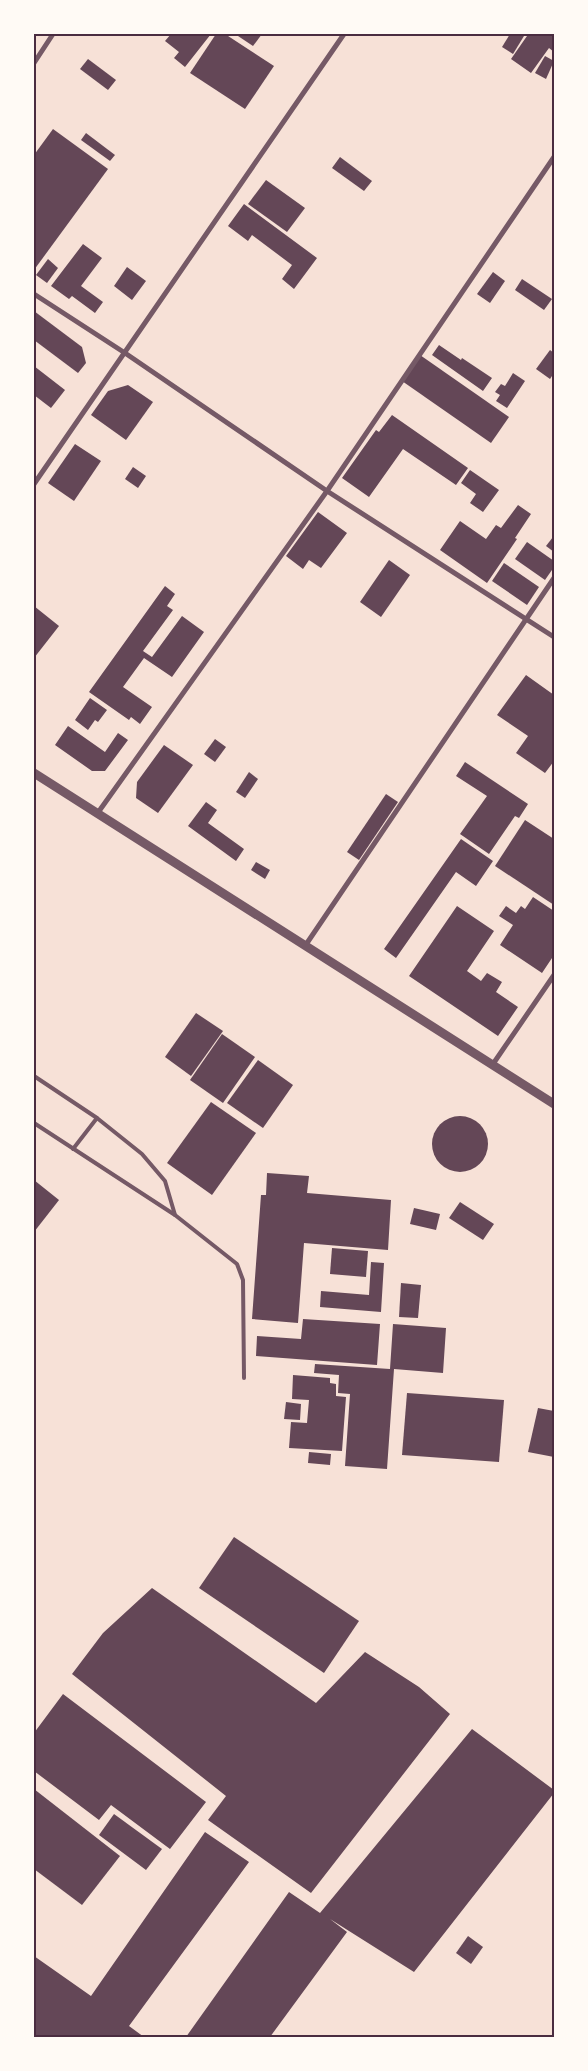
<svg xmlns="http://www.w3.org/2000/svg" width="588" height="2071" viewBox="0 0 588 2071" font-family="'Source Serif 4',serif">
	<style>
		.building { fill: #644757 }
		.lines { fill: none; stroke-linecap: round; stroke-linejoin: round }
		.service { stroke: #755966; stroke-width: 4 }
		.minor { stroke: #755966; stroke-width: 5 }
		.tertiary { stroke: #755966; stroke-width: 9 }
		.neatline { fill: none; stroke: #4a2c40; stroke-width: 2 }
	</style>
	<rect width="100%" height="100%" fill="#f7e1d7"/>
	<g class="building">
		<polygon points="171,34 211,34 185,67 174,58 179,52 165,41"/>
		<polygon points="216,34 225,34 274,66 245,109 190,73"/>
		<polygon points="235,34 262,34 253,46"/>
		<polygon points="510,34 520,34 524,36 513,54 502,47"/>
		<polygon points="524,34 554,34 554,52 549,48 531,73 511,59 527,36"/>
		<polygon points="545,56 554,61 546,79 535,73"/>
		<polygon points="88,59 116,80 108,90 80,69"/>
		<polygon points="53,129 108,169 34,270 34,155"/>
		<polygon points="86,133 115,155 110,161 81,140"/>
		<polygon points="340,157 372,181 364,191 332,168"/>
		<polygon points="266,180 305,208 287,232 248,204"/>
		<polygon points="244,204 317,258 294,289 282,279 292,265 252,235 248,241 228,226"/>
		<polygon points="83,244 102,258 81,286 103,302 95,313 72,296 69,299 51,286"/>
		<polygon points="48,259 58,268 47,283 36,275"/>
		<polygon points="127,267 146,281 132,300 114,286"/>
		<polygon points="493,272 505,281 490,303 477,294"/>
		<polygon points="522,279 552,299 544,310 515,290"/>
		<polygon points="34,311 82,347 86,363 78,373 34,340"/>
		<polygon points="439,345 461,360 462,358 492,378 483,391 432,355"/>
		<polygon points="550,350 554,353 554,373 550,379 536,369"/>
		<polygon points="420,355 509,417 491,443 402,381"/>
		<polygon points="34,366 65,390 51,408 34,395"/>
		<polygon points="513,373 525,381 507,408 496,401 500,395 495,392 501,384 505,386"/>
		<polygon points="128,385 153,402 126,440 91,415 108,391"/>
		<polygon points="392,415 468,468 456,485 403,449 369,497 342,478 376,430 379,432"/>
		<polygon points="75,444 101,461 74,501 48,483"/>
		<polygon points="133,467 146,476 138,488 125,479"/>
		<polygon points="470,470 499,490 483,512 470,503 476,494 461,483"/>
		<polygon points="518,505 531,514 515,538 517,539 487,583 440,550 460,521 486,539 496,525 501,528"/>
		<polygon points="318,512 347,533 321,568 309,560 303,569 286,556"/>
		<polygon points="553,537 554,538 554,552 546,546"/>
		<polygon points="527,542 554,561 554,567 545,580 515,559"/>
		<polygon points="389,560 410,575 381,617 360,602"/>
		<polygon points="504,563 539,587 527,605 492,581"/>
		<polygon points="165,586 175,594 167,606 173,610 143,651 152,657 182,616 204,632 172,677 144,658 123,687 152,707 140,724 131,717 129,720 89,692"/>
		<polygon points="34,606 59,626 34,658"/>
		<polygon points="526,675 554,695 554,761 545,773 516,753 528,736 497,715"/>
		<polygon points="90,698 107,710 98,722 95,720 88,730 75,720"/>
		<polygon points="68,726 105,752 118,733 128,740 105,771 92,771 55,745"/>
		<polygon points="215,739 226,747 215,762 204,754"/>
		<polygon points="164,745 193,765 158,813 136,798 137,782"/>
		<polygon points="465,762 528,804 519,818 515,816 489,854 460,834 487,796 456,776"/>
		<polygon points="249,772 258,779 245,798 236,792"/>
		<polygon points="386,794 398,802 359,860 347,852"/>
		<polygon points="206,802 217,810 208,823 244,849 236,861 188,826"/>
		<polygon points="525,820 554,839 554,905 495,866"/>
		<polygon points="461,839 493,861 476,886 456,872 396,958 384,949"/>
		<polygon points="256,862 270,870 265,879 251,870"/>
		<polygon points="533,897 554,911 554,955 542,973 500,945 513,925 499,916 506,906 516,913 521,906 525,909"/>
		<polygon points="457,906 494,931 467,971 481,981 487,973 502,982 496,992 518,1007 498,1036 409,976"/>
		<polygon points="196,1013 223,1031 191,1076 165,1057"/>
		<polygon points="222,1034 255,1057 223,1103 190,1080"/>
		<polygon points="258,1060 293,1085 263,1128 227,1103"/>
		<polygon points="211,1102 256,1133 212,1195 167,1163"/>
		<circle cx="460" cy="1144" r="28"/>
		<polygon points="267,1173 309,1176 307,1193 391,1200 388,1250 304,1243 298,1323 252,1319 261,1195 266,1195"/>
		<polygon points="34,1180 59,1200 34,1232"/>
		<polygon points="460,1202 494,1224 483,1240 449,1218"/>
		<polygon points="414,1208 440,1214 436,1230 410,1224"/>
		<polygon points="332,1248 368,1251 366,1277 330,1274"/>
		<polygon points="371,1262 384,1263 381,1312 320,1307 321,1291 369,1295"/>
		<polygon points="401,1283 421,1285 418,1318 399,1317"/>
		<polygon points="303,1319 380,1324 377,1365 256,1356 257,1336 301,1339"/>
		<polygon points="393,1324 446,1328 443,1373 394,1369 387,1469 345,1466 350,1394 338,1393 339,1375 314,1373 315,1364 390,1369"/>
		<polygon points="293,1375 330,1378 330,1383 336,1384 336,1396 346,1397 342,1451 289,1448 291,1422 307,1423 309,1400 292,1399"/>
		<polygon points="407,1393 504,1400 499,1462 402,1455"/>
		<polygon points="286,1402 301,1404 300,1420 284,1419"/>
		<polygon points="538,1408 554,1411 554,1457 528,1452"/>
		<polygon points="309,1452 331,1454 330,1465 308,1463"/>
		<polygon points="234,1537 359,1621 324,1673 199,1588"/>
		<polygon points="152,1588 316,1703 365,1652 419,1687 450,1714 311,1893 208,1820 226,1796 72,1674 103,1633"/>
		<polygon points="63,1694 206,1802 170,1849 111,1805 99,1820 34,1771 34,1733"/>
		<polygon points="472,1729 554,1790 554,1793 414,1972 330,1919 347,1932 270,2037 186,2037 289,1892 320,1913"/>
		<polygon points="34,1789 120,1856 82,1905 34,1869"/>
		<polygon points="114,1814 162,1849 146,1870 99,1835"/>
		<polygon points="205,1832 249,1862 129,2026 144,2037 36,2037 34,2035 34,1956 91,1996"/>
		<polygon points="468,1936 483,1947 471,1964 456,1953"/>
	</g>
	<g class="lines">
		<g class="service">
			<polyline points="34,1076 97,1118 142,1154 165,1181 175,1215 237,1264 243,1280 244,1378"/>
			<polyline points="34,1123 175,1215"/>
			<polyline points="73,1149 97,1118"/>
		</g>
		<g class="minor">
			<polyline points="34,63 53,34"/>
			<polyline points="34,294 125,353 327,491 554,637"/>
			<polyline points="34,484 344,34"/>
			<polyline points="97,814 327,491 554,157"/>
			<polyline points="305,946 554,578"/>
			<polyline points="493,1064 554,975"/>
		</g>
		<polyline class="tertiary" points="34,773 554,1104"/>
	</g>
	<rect width="588" height="2071" fill="none" stroke="#fffaf5" stroke-width="70"/>
	<rect x="35" y="35" width="518" height="2001" class="neatline"/>
</svg>
